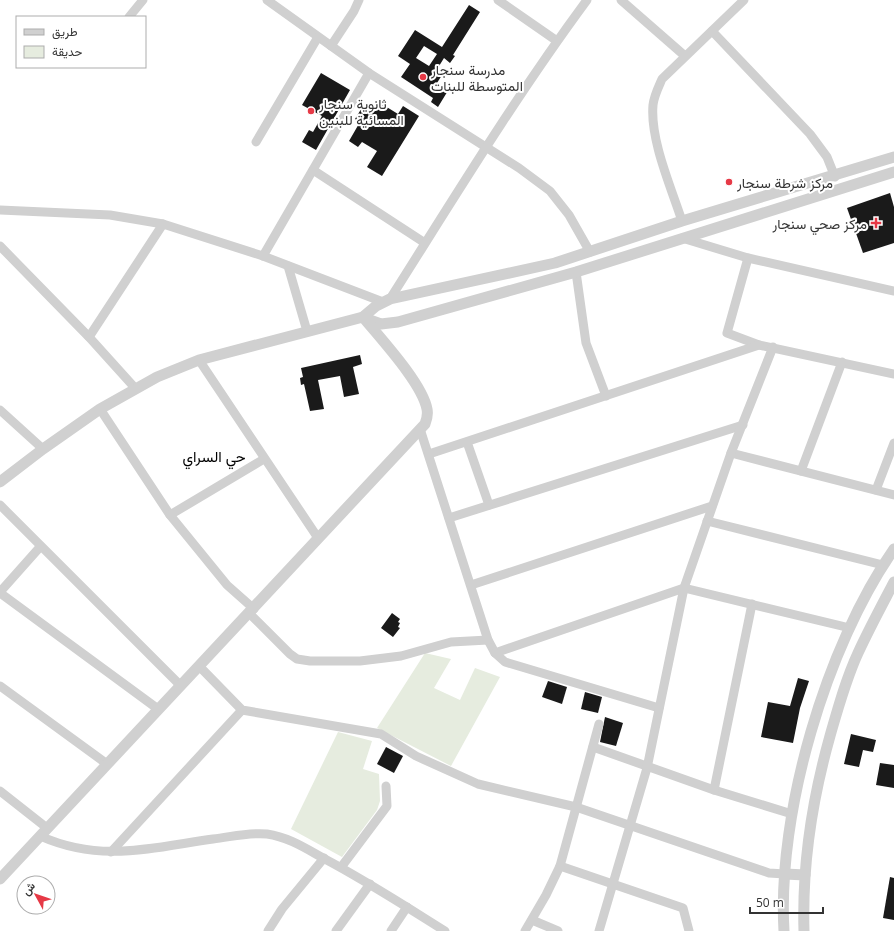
<svg xmlns="http://www.w3.org/2000/svg" width="894" height="931" viewBox="0 0 894 931" font-family="'Open Sans',Vazirmatn,sans-serif">
	<style>
		.green { fill: #e6ecdf }
		.building { fill: #1a1a1a; fill-rule: evenodd }
		.lines { fill: none; stroke-linecap: round; stroke-linejoin: round }
		.minor { stroke: #d0d0d0; stroke-width: 9 }
		.tertiary { stroke: #d0d0d0; stroke-width: 11 }
		.poi-dot { fill: #e63946; stroke: #fff; stroke-width: 1.5 }
		.labels { text-anchor: middle; dominant-baseline: central; stroke-width: 4; stroke-linejoin: round; paint-order: stroke }
		.poi-label { font-size: 14px; fill: #333; stroke: #fff; text-anchor: start }
		.neighbourhood-label { font-size: 15px; fill: #000; stroke: #fff }
	</style>
	<rect width="100%" height="100%" fill="#fff"/>
	<g class="green">
		<polygon points="425,653 451,659 434,688 460,700 475,668 500,677 451,766 377,728"/>
		<polygon points="338,732 372,741 363,769 379,774 380,801 377,810 342,857 291,829"/>
	</g>
	<g class="building">
		<path d="M469,5L480,12L453,55L455,56L450,63L444,58L436,71L442,75L437,83L449,89L438,107L431,102L433,98L401,77L410,64L398,56L415,30L442,47ZM424,46L437,54L429,66L416,58Z"/>
		<polygon points="321,73 350,90 316,150 302,142 309,130 313,132 322,116 302,105"/>
		<polygon points="377,101 398,114 403,106 419,116 382,176 367,167 377,151 362,142 358,147 349,141 360,122 355,119 363,106 371,111"/>
		<polygon points="890,193 894,207 894,243 863,253 847,208"/>
		<polygon points="360,355 362,364 353,367 359,394 344,397 340,376 318,380 324,409 310,411 304,384 301,385 300,378 303,377 301,368"/>
		<polygon points="392,613 400,619 398,622 400,623 398,627 400,628 393,637 381,628"/>
		<polygon points="798,678 809,681 800,708 793,743 761,737 768,702 790,706"/>
		<polygon points="548,681 567,687 562,704 542,697"/>
		<polygon points="585,692 602,697 598,713 581,709"/>
		<polygon points="605,717 623,723 616,746 600,742"/>
		<polygon points="851,734 876,740 873,752 863,750 859,767 844,764"/>
		<polygon points="386,747 403,756 394,773 377,764"/>
		<polygon points="880,763 894,765 894,788 876,785"/>
		<polygon points="890,877 894,878 894,920 883,918"/>
	</g>
	<g class="lines">
		<g class="minor">
			<polyline points="267,0 369,73 519,168 550,191 569,215 590,252"/>
			<polyline points="498,0 557,41"/>
			<polyline points="621,0 685,56"/>
			<polyline points="129,17 143,0"/>
			<polyline points="712,31 810,134 827,157 835,177"/>
			<polyline points="331,46 354,11 359,0"/>
			<polyline points="256,142 318,37"/>
			<polyline points="313,170 425,243"/>
			<polyline points="0,210 110,215 163,224 263,256 383,302"/>
			<path d="M682,221C671,187 650,140 653,105C654,96 658,88 662,79L744,0"/>
			<polyline points="682,238 748,258 894,291"/>
			<polyline points="0,246 89,337 135,388"/>
			<polyline points="263,256 369,73"/>
			<polyline points="748,258 727,333 759,345 894,374"/>
			<polyline points="288,266 307,331"/>
			<polyline points="576,272 586,343 606,396"/>
			<path d="M390,299C454,198 516,96 587,0"/>
			<polyline points="89,337 163,224"/>
			<polyline points="199,360 318,538"/>
			<polyline points="100,409 170,515 227,585 254,609"/>
			<polyline points="0,410 43,449"/>
			<polyline points="420,429 488,640 495,653 684,588 850,628"/>
			<polyline points="467,442 489,505"/>
			<polyline points="731,453 894,495"/>
			<polyline points="429,454 759,345"/>
			<polyline points="801,471 842,362"/>
			<polyline points="876,490 894,443"/>
			<polyline points="0,505 180,685"/>
			<polyline points="170,515 264,459"/>
			<polyline points="449,518 743,425"/>
			<polyline points="707,521 883,565"/>
			<polyline points="471,585 712,506"/>
			<polyline points="0,592 40,547"/>
			<polyline points="0,593 158,709"/>
			<polyline points="249,613 290,654 297,659 310,661 360,661 401,656 451,642 488,640"/>
			<polyline points="495,653 505,662 659,708"/>
			<polyline points="199,666 242,710 381,734 416,756 478,784 576,807 769,873 785,874"/>
			<polyline points="0,686 107,764"/>
			<polyline points="593,747 714,790 792,814"/>
			<polyline points="714,790 752,604"/>
			<polyline points="0,791 47,828"/>
			<path d="M40,836C101,863 150,848 213,839C231,837 249,832 267,834C288,837 305,848 323,858C365,880 405,906 445,931"/>
			<polyline points="111,852 242,710"/>
			<polyline points="342,866 387,806 386,786"/>
			<polyline points="560,866 683,908 689,931"/>
			<polyline points="532,920 558,931"/>
			<polyline points="268,931 282,909 324,858"/>
			<polyline points="336,931 370,884"/>
			<polyline points="391,931 407,907"/>
			<polyline points="525,931 546,895 560,866 599,724"/>
			<polyline points="599,931 647,768 684,588 731,453 773,347"/>
		</g>
		<g class="tertiary">
			<polyline points="364,318 381,324 398,322 576,272 894,172"/>
			<polyline points="0,482 43,449 100,409 157,377 199,360 363,317 376,306 390,299 555,263 682,221 894,157"/>
			<polyline points="785,874 805,875"/>
			<path d="M0,879L425,424C427,419 428,414 427,409C422,383 381,339 363,317"/>
			<path d="M784,931C777,813 826,646 894,549"/>
			<path d="M804,931C802,865 812,800 830,736C838,708 846,679 858,653C869,629 882,605 894,582"/>
		</g>
	</g>
	<g class="poi-dot">
		<circle cx="423" cy="77" r="4"/>
		<circle cx="311" cy="111" r="4"/>
		<circle cx="729" cy="182" r="4"/>
		<path d="M874 217h4v4h4v4h-4v4h-4v-4h-4v-4h4z"/>
	</g>
	<g class="labels">
		<g class="poi-label">
			<text x="431" y="69">مدرسة سنجار<tspan x="431" dy="16">المتوسطة للبنات</tspan></text>
			<text x="319" y="103">ثانوية سنجار<tspan x="319" dy="16">المسائية للبنين</tspan></text>
			<text x="737" y="182">مركز شرطة سنجار</text>
			<text x="867" y="223" text-anchor="end">مركز صحي سنجار</text>
		</g>
		<g class="neighbourhood-label">
			<text x="214" y="456">حي السراي</text>
		</g>
	</g>
	<rect x="16" y="16" width="130" height="52" fill="#ffffff" stroke="#adadad"/>
	<rect x="24" y="29" width="20" height="6" fill="#d0d0d0" stroke="#adadad"/>
	<text x="52" y="36" font-size="12" fill="#333333">طريق</text>
	<rect x="24" y="46" width="20" height="12" fill="#e6ecdf" stroke="#adadad"/>
	<text x="52" y="56" font-size="12" fill="#333333">حديقة</text>
	<g transform="translate(36 895) rotate(310)"><circle r="19" fill="#ffffff" stroke="#adadad"/>
	<path d="M0-3L7 15L0 10L-7 15Z" fill="#e63946"/>
	<text y="-6" font-size="11" font-weight="bold" text-anchor="middle" fill="#333333">ش</text>
	</g>
	<path d="M750 907v6h73v-6" fill="none" stroke="#333333" stroke-width="2"/>
	<text x="756" y="907" font-size="12" fill="#333333" stroke="#ffffff" stroke-width="3" paint-order="stroke">50 m</text>
</svg>
